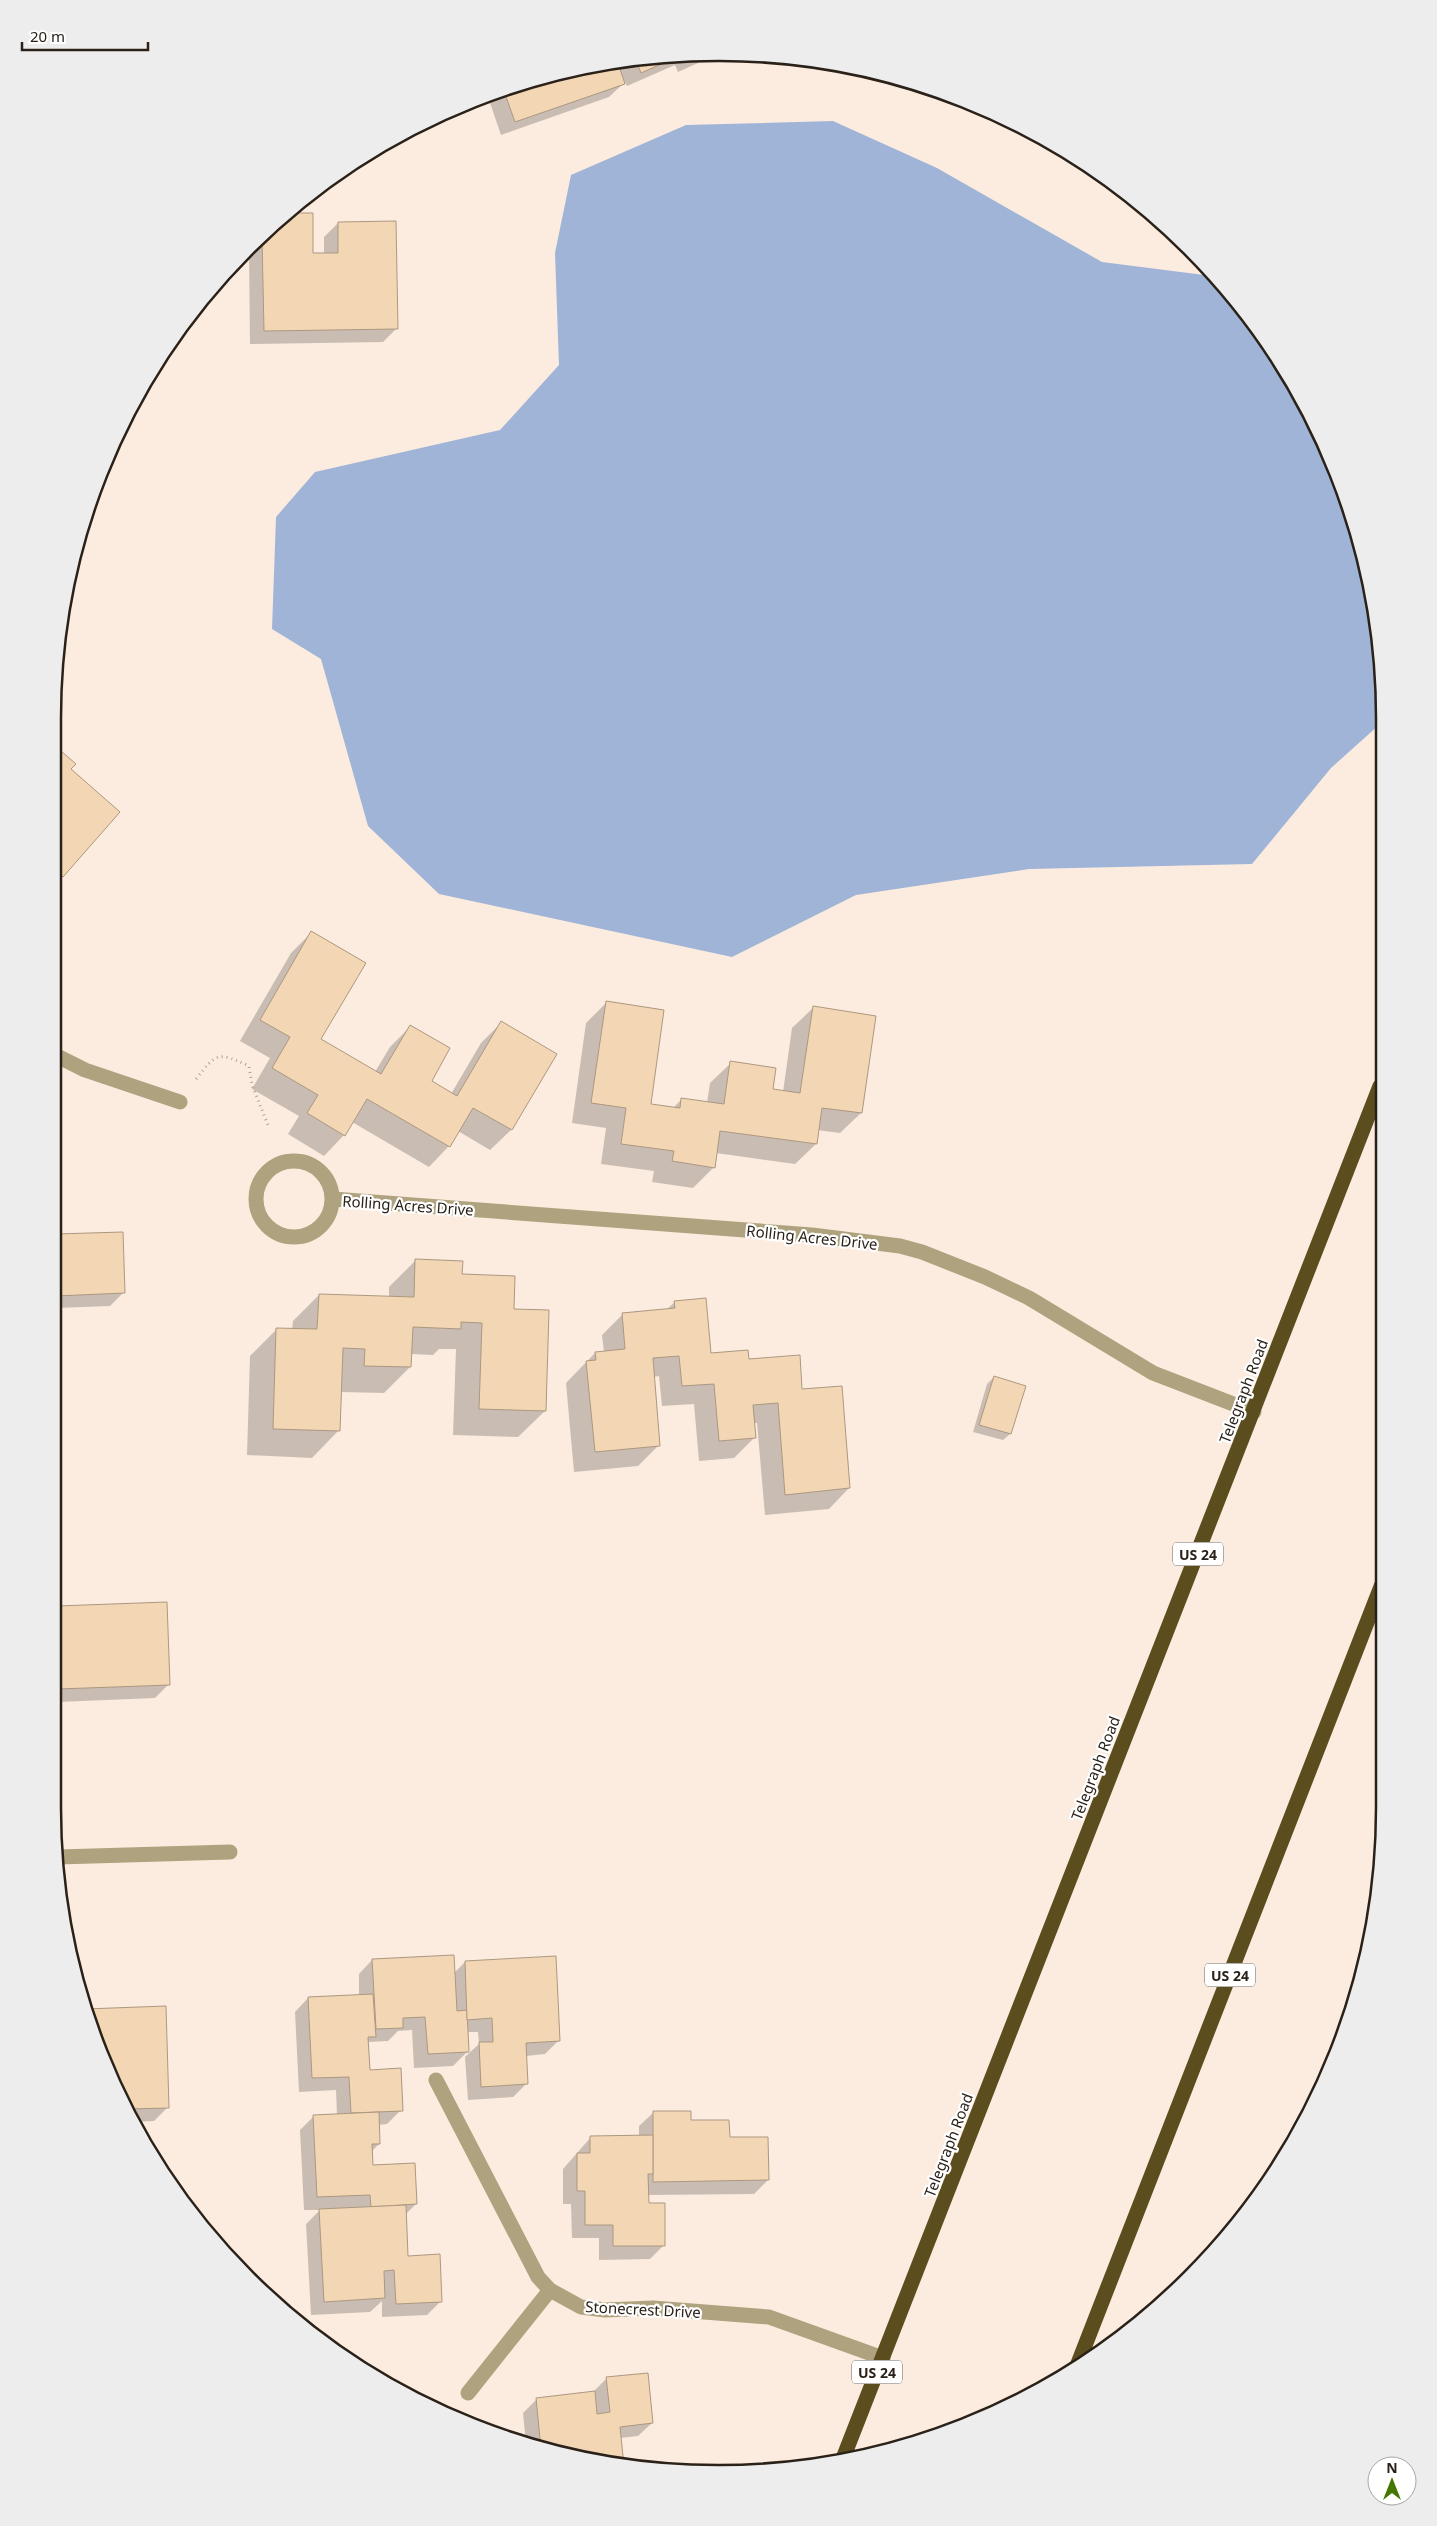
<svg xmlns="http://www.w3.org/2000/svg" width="1437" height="2526" viewBox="0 0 1437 2526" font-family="'Noto Sans',sans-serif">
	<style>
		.water { fill: #a0b4d7 }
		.shadow { fill: #0003 }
		.building { fill: #f3d6b4; stroke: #ac9881 }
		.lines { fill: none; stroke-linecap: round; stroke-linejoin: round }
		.path { stroke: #b1a398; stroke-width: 3; stroke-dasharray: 1 4; stroke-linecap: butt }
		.minor { stroke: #aea37e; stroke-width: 15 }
		.highway { stroke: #5b4d1d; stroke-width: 15 }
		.labels { text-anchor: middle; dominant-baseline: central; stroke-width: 4.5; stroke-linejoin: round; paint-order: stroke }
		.shield { fill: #fff; stroke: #6a645e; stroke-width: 1 }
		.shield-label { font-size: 14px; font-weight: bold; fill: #2a2119 }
		.street-label { font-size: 15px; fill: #2a2119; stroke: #fff }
		.rim { fill: none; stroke: #2a2119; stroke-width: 2.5 }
	</style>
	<rect width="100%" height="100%" fill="#fcecdf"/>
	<polygon class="water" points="833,121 937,168 1102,262 1212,276 1272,349 1349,504 1379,632 1379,725 1331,768 1252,864 1029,869 856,895 732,957 439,894 368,826 321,659 272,629 276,517 315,472 500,430 559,365 555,253 571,175 686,125"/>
	<g class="shadow">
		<polygon points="675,54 716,55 678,72 675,65 627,86 625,82 609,97 501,135 488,97 546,75"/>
		<polygon points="287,214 311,214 312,255 324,254 324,237 338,223 397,328 383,342 250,344 249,250"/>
		<polygon points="54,729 60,734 54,741"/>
		<polygon points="54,747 69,769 62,876 55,883"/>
		<polygon points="311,933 319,1039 375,1072 390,1047 411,1026 430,1081 451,1094 481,1043 501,1023 555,1054 511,1130 490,1150 458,1131 449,1146 429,1167 352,1122 344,1135 324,1156 288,1134 299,1116 252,1089 270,1058 240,1041 291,953"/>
		<polygon points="606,1003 649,1105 673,1108 682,1099 707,1103 710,1083 731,1063 772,1090 783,1092 792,1028 813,1008 861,1113 840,1133 817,1130 816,1144 795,1164 716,1153 714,1167 693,1188 652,1182 654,1171 601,1164 606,1128 572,1123 586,1023"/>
		<polygon points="122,1233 124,1292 110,1306 56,1308 56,1236"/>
		<polygon points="416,1260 461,1275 513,1310 545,1411 518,1437 453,1435 456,1349 439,1349 433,1355 411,1354 410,1367 384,1393 340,1392 338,1431 312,1458 247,1455 250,1356 277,1329 292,1330 293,1321 319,1295 389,1297 389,1287"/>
		<polygon points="675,1302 710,1355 748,1360 801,1391 849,1488 829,1509 765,1515 757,1423 753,1423 755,1437 734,1458 699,1461 694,1404 662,1406 659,1376 653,1377 659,1445 638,1466 574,1472 566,1383 595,1353 604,1352 602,1335 623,1314 666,1310"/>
		<polygon points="994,1377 1010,1434 1003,1440 973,1432 987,1384"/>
		<polygon points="57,1607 169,1684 155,1698 58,1702"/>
		<polygon points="372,1960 453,1974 465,1962 559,2040 545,2054 526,2056 527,2083 513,2097 468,2100 465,2057 479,2044 478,2032 466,2032 467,2052 453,2066 414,2068 412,2030 398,2031 388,2041 369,2042 367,2044 369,2071 401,2110 387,2124 378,2125 379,2144 371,2152 372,2166 416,2204 405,2215 407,2258 441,2301 427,2315 382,2317 382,2301 370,2312 311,2315 306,2224 320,2210 304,2210 300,2130 314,2116 337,2115 336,2090 299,2092 295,2012 308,1998 359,1996 359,1974"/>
		<polygon points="165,2008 168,2107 154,2121 133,2122 121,2102 85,2010"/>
		<polygon points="653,2113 690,2122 729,2138 768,2180 754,2194 647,2195 647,2205 664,2245 650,2259 599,2260 599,2238 572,2238 571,2204 563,2204 563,2169 591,2137 639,2137 639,2126"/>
		<polygon points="607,2378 652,2423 638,2436 620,2438 623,2466 546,2451 526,2443 523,2413 537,2399 592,2393"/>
	</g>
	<g class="building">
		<polygon points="675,54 684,54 641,73 636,60"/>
		<polygon points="618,63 625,84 515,122 504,91 546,75"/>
		<polygon points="289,213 313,213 313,253 338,253 338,222 396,221 398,329 264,331 262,238"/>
		<polygon points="54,745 76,764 71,769 120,812 63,877 55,870"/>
		<polygon points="311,931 366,963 321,1039 381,1074 410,1025 450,1048 432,1081 457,1096 501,1021 557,1054 512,1130 473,1108 450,1147 367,1099 345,1136 307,1113 318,1095 272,1068 290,1037 260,1020"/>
		<polygon points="606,1001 664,1010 651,1104 680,1108 681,1098 724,1104 730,1061 776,1068 773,1089 800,1093 813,1006 876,1016 862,1113 822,1108 817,1144 720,1131 715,1168 672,1161 674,1151 621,1144 626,1108 591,1103"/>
		<polygon points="123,1232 125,1293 56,1296 56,1234"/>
		<polygon points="415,1259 463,1261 462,1274 515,1276 514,1309 549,1310 546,1411 479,1409 482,1323 461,1322 461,1329 413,1327 411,1367 364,1366 365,1349 343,1348 340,1431 273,1429 276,1328 317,1329 319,1294 414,1297"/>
		<polygon points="706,1298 711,1353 748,1350 749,1359 800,1355 802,1389 842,1386 850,1488 785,1495 778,1403 753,1405 756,1438 719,1441 714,1384 682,1386 679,1356 653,1358 660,1446 595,1452 586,1361 596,1360 595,1352 625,1349 622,1313 675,1308 674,1301"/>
		<polygon points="994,1376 1026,1386 1011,1434 979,1425"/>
		<polygon points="167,1602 170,1685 58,1689 57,1606"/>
		<polygon points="454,1955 457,2011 467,2010 469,2052 428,2054 425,2017 403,2018 403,2028 376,2029 372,1959"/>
		<polygon points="556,1956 560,2041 526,2043 528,2084 481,2087 479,2042 493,2042 492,2018 467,2020 465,1961"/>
		<polygon points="373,1994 376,2037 368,2037 370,2070 401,2068 403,2111 351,2113 349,2077 312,2078 308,1997"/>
		<polygon points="166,2006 169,2108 125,2109 88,2021 85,2009"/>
		<polygon points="653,2111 691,2111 691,2120 729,2120 730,2137 768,2137 769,2180 653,2182"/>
		<polygon points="379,2112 380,2144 372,2144 373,2165 415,2163 417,2204 371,2207 370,2195 317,2197 313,2115"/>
		<polygon points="653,2135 653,2174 648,2174 649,2203 665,2203 665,2246 613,2246 613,2225 585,2225 585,2191 577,2191 577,2153 590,2153 590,2136"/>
		<polygon points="406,2205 408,2256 440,2254 442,2302 396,2304 394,2270 384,2271 385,2298 324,2302 319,2209"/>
		<polygon points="648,2373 653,2423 620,2427 624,2466 541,2449 536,2398 595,2391 597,2414 610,2412 606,2377"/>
	</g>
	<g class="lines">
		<path class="path" d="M196,1079C217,1052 218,1052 249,1066L252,1085L268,1125"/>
		<g class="minor">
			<polyline points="55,1055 85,1070 180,1102"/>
			<circle cx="294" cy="1199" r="38"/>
			<polyline points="333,1199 812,1235 900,1246 922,1252 985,1277 1029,1298 1153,1373 1254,1412"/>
			<polyline points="58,1857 230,1852"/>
			<polyline points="436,2080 538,2277 550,2290 581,2307 605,2310 653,2308 769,2317 883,2358"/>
			<polyline points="468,2393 550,2290"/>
		</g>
		<g class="highway">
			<polyline points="1077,2366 1382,1584"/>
			<polyline points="842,2461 1380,1086"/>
		</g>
	</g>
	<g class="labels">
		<g class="shield">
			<rect x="1173" y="1542.5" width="50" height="23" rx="4"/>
			<rect x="1205" y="1963.5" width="50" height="23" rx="4"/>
			<rect x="852" y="2360.5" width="50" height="23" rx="4"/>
		</g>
		<g class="shield-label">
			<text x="1198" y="1554">US 24</text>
			<text x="1230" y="1975">US 24</text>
			<text x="877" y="2372">US 24</text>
		</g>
		<g class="street-label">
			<text transform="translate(408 1205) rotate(4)">Rolling Acres Drive</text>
			<text transform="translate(812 1237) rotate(6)">Rolling Acres Drive</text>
			<text transform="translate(1243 1391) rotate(-69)">Telegraph Road</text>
			<text transform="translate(1095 1768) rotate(-69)">Telegraph Road</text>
			<text transform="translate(948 2145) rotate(-69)">Telegraph Road</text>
			<text transform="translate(643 2309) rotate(3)">Stonecrest Drive</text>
		</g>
	</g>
	<path d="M0 0H1437V2526H0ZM718 61H719A657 657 0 0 1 1376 718V1808A657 657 0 0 1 719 2465H718A657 657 0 0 1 61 1808V718A657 657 0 0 1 718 61Z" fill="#eeeded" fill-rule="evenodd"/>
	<path class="rim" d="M718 61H719A657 657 0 0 1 1376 718V1808A657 657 0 0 1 719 2465H718A657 657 0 0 1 61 1808V718A657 657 0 0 1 718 61Z"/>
	<g transform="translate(1392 2481)"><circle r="24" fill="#ffffff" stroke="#aaa6a3"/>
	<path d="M0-4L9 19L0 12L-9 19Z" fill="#447600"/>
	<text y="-8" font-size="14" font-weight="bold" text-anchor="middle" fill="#2a2119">N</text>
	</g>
	<path d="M22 42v8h126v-8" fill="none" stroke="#2a2119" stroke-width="2.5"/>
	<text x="30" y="42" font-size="15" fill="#2a2119" stroke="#ffffff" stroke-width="4" paint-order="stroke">20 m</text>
</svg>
